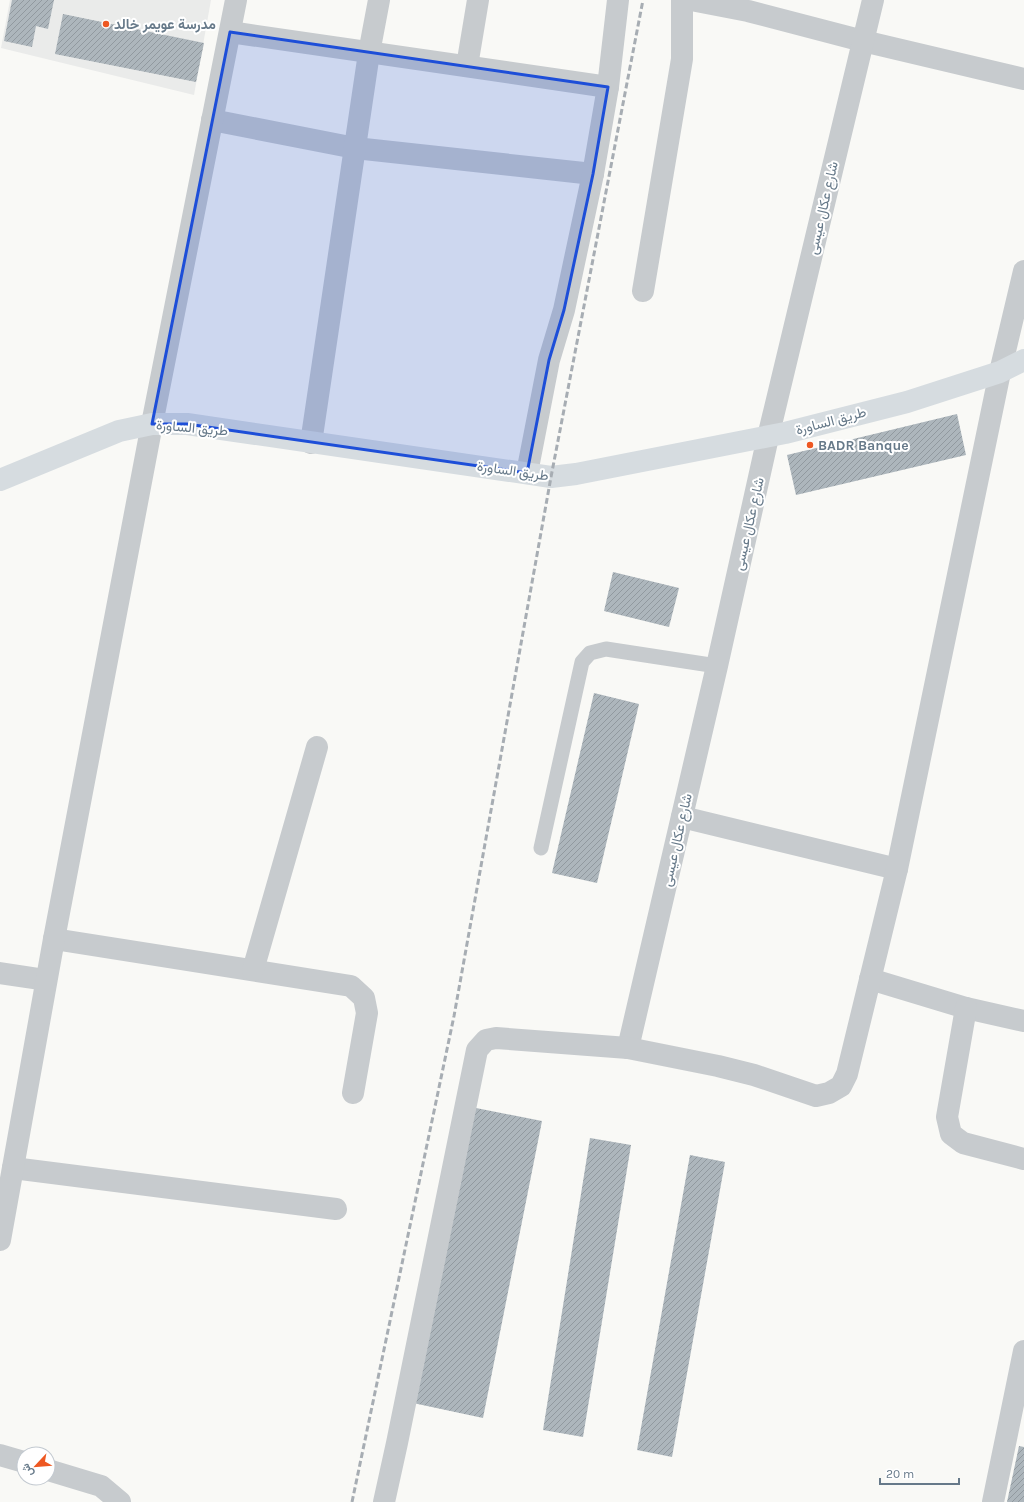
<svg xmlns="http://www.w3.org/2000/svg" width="1024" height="1502" viewBox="0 0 1024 1502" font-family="Karla,Vazirmatn,sans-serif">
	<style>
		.built { fill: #eaebea }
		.building { fill: url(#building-hatch) }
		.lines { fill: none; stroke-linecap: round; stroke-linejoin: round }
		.lane { stroke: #c7cbce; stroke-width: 15 }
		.street { stroke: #c7cbce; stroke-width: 22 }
		.primary { stroke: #d6dce0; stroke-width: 22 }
		.rail { stroke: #a7adb3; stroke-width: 3; stroke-dasharray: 6 3; stroke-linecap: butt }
		.marked { fill: #1d4ed8; fill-opacity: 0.2; stroke: #1d4ed8; stroke-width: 3; stroke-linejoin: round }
		.poi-dot { fill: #ee5822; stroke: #fff; stroke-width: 1.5 }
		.labels { text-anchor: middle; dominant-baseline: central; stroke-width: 4; stroke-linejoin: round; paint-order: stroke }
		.poi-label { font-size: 14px; font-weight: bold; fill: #667989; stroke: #fff; text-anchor: start }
		.street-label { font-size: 14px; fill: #667989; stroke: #fff }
	</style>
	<defs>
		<pattern id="building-hatch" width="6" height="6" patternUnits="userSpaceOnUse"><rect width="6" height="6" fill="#adb6bc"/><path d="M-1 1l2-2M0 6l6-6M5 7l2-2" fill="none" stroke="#91999f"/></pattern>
	</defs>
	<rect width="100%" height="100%" fill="#f9f9f6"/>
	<polygon class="built" points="10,0 211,0 194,95 1,48"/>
	<g class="building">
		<polygon points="12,0 54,0 48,29 36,26 32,47 4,41"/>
		<polygon points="63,14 204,43 196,82 55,54"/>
		<polygon points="957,414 966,455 796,495 787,455"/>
		<polygon points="613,572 679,588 669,627 604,611"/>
		<polygon points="594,693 639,704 597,883 552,873"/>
		<polygon points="471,1107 542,1121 483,1418 413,1403"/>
		<polygon points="590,1138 631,1145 583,1437 543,1430"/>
		<polygon points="690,1155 725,1162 672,1457 637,1450"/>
		<polygon points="1019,1446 1024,1447 1024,1502 1007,1502"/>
	</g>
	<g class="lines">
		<polyline class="lane" points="541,848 582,662 590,653 606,649 717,666"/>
		<g class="street">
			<polyline points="691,0 748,11 863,41 1024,79"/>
			<polyline points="230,32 608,87"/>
			<polyline points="467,66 478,0"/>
			<polyline points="212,120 355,148 593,174"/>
			<polyline points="643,291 682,59 682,0"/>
			<polyline points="311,443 369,53 379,0"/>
			<polyline points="527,473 549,360 564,310 593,174 608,87 618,0"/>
			<polyline points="682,817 897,869"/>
			<polyline points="54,939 351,986 364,998 367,1013 353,1093"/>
			<polyline points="253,970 317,747"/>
			<polyline points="0,973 46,980"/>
			<polyline points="870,979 966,1008 1024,1021"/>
			<polyline points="966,1008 947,1117 951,1134 963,1143 1024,1159"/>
			<polyline points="628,1048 717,666 768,437 873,0"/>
			<polyline points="13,1168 336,1209"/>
			<polyline points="0,1240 54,939 152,424 236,0"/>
			<polyline points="0,1455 24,1462"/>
			<polyline points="48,1470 101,1486 120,1502"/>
			<polyline points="384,1502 397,1443 477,1050 486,1040 496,1038 628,1048 718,1066 754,1075 816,1096 829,1093 841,1086 847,1074 897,869 1000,372 1024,271"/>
			<polyline points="993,1502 1024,1351"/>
		</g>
		<polyline class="primary" points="0,480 119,431 152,424 187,424 551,477 576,474 785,433 907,402 1000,372 1024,360"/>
		<polyline class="rail" points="352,1502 454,1016 551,477 643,0"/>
	</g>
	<path class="marked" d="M230,32L608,87L593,174L564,310L549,360L527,473L187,424H152Z"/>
	<g class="poi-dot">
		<circle cx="106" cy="24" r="4"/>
		<circle cx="810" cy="445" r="4"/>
	</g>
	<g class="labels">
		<g class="poi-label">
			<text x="114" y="24">مدرسة عويمر خالد</text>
			<text x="818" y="445">BADR Banque</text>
		</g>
		<g class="street-label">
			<text transform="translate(823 208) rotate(-77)">شارع عكال عيسى</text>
			<text transform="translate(831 421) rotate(-15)">طريق الساورة</text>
			<text transform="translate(192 428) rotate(5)">طريق الساورة</text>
			<text transform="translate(513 471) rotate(8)">طريق الساورة</text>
			<text transform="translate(749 524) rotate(-77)">شارع عكال عيسى</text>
			<text transform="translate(677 840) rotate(-77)">شارع عكال عيسى</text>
		</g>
	</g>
	<g transform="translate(36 1466) rotate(244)"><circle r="19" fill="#ffffff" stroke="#c2c9d0"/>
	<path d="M0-3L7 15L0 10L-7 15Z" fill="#ee5822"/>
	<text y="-6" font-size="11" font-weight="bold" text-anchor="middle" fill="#667989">ش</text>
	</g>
	<path d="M880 1478v6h79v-6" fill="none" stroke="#667989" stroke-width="2"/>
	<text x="886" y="1478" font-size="12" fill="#667989" stroke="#ffffff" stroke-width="3" paint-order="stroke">20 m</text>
</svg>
